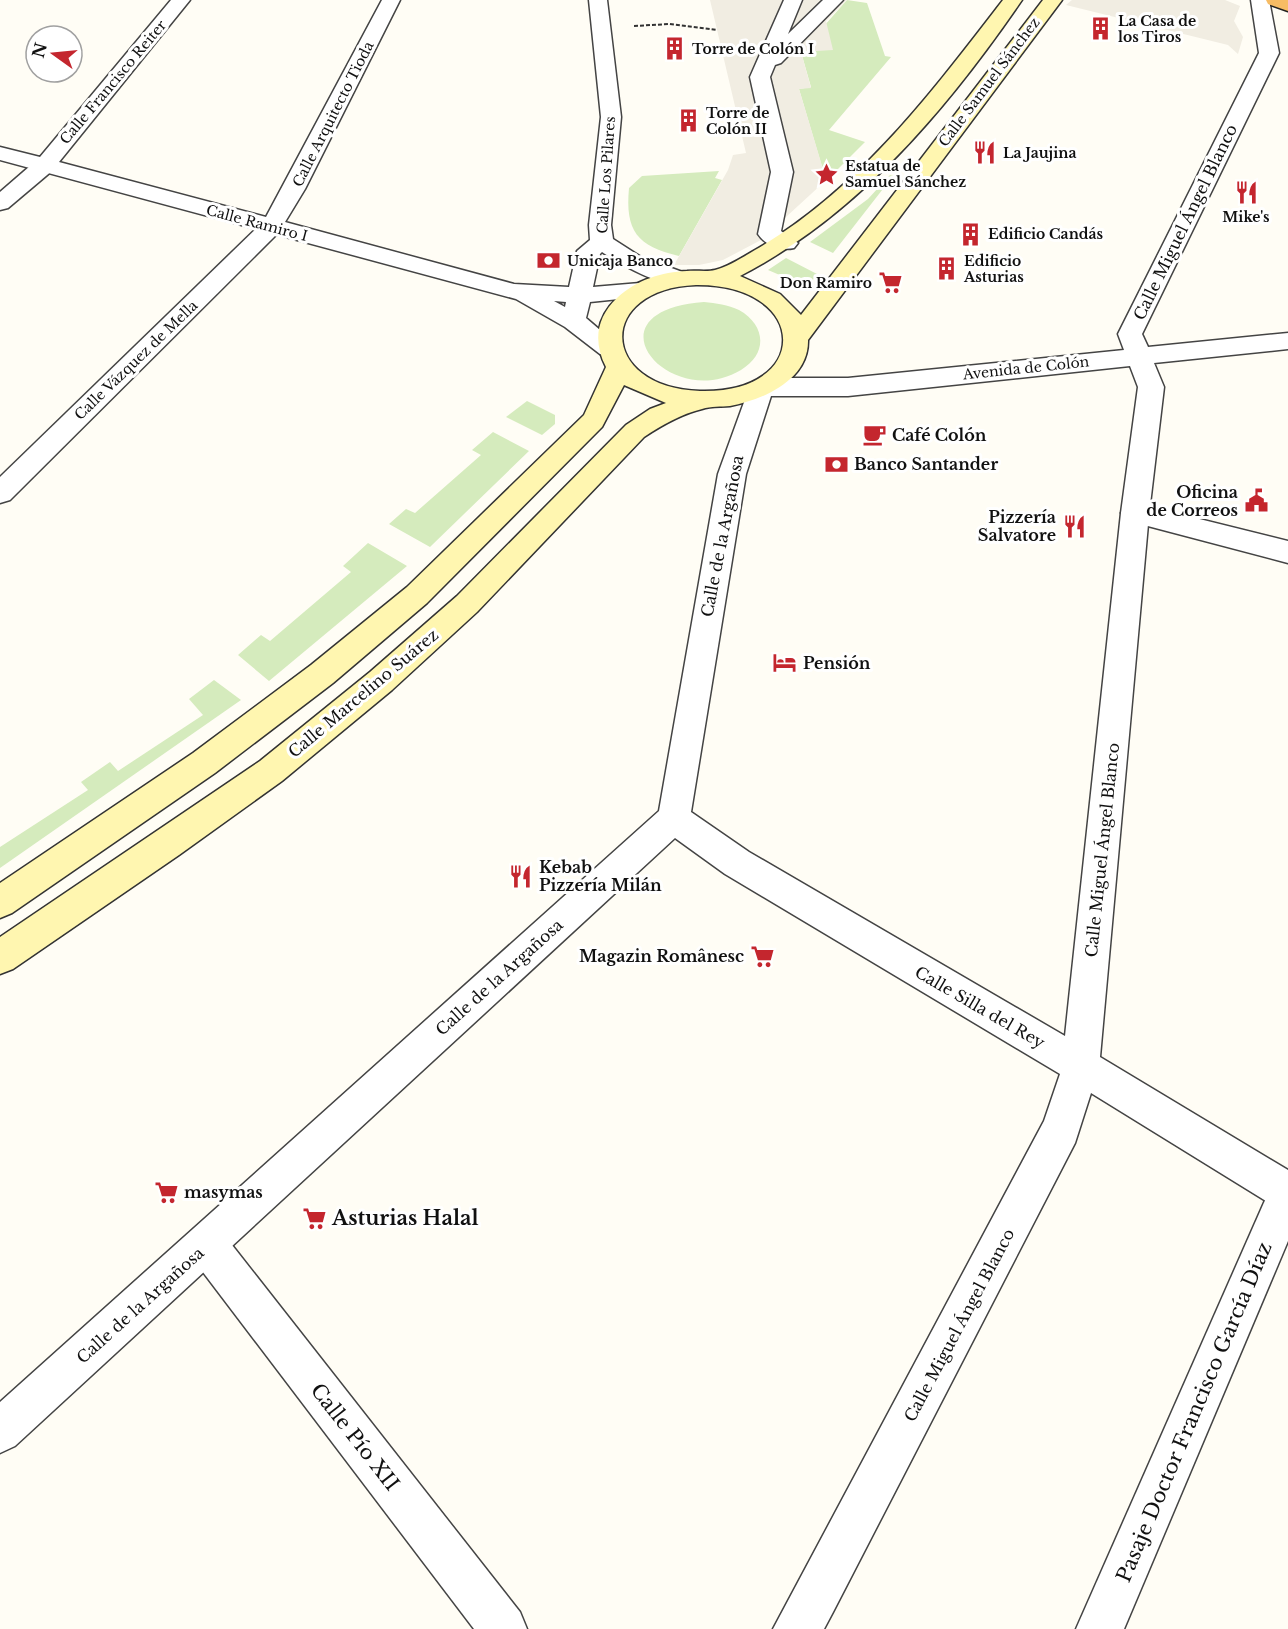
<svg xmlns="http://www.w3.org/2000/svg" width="1288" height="1629" viewBox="0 0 1288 1629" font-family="'Libre Baskerville',serif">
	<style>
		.green { fill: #d5ebbd }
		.plaza { fill: #f1ede2 }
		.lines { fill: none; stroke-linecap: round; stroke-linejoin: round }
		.pedestrian-casing { stroke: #444; stroke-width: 3 }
		.minor-casing { stroke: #444; stroke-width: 3 }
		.secondary-casing { stroke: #333; stroke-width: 3 }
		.trunk-casing { stroke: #222; stroke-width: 3 }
		.path { stroke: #333; stroke-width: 2; stroke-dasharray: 4 2; stroke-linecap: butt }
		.pedestrian { fill: #fff; fill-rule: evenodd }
		.minor { fill: #fff; fill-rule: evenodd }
		.secondary { fill: #fff6b0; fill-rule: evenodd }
		.trunk { fill: #f7bc64; fill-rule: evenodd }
		.labels { text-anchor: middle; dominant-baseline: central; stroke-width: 6; stroke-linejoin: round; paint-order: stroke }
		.far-poi-label { font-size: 14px; font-weight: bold; fill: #111; stroke: #fff; text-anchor: start }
		.far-street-label { font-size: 14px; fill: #111; stroke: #fff }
		.street-label { font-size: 16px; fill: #111; stroke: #fff }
		.poi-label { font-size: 16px; font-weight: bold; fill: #111; stroke: #fff; text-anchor: start }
		.near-poi-label { font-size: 20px; font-weight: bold; fill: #111; stroke: #fff; text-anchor: start }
		.near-street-label { font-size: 20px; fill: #111; stroke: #fff }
	</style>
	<rect width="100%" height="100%" fill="#fffdf5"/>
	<g class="green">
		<polygon points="847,0 867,3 885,56 891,57 829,130 865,142 835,172 823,170 799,89 811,87 801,52"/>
		<path d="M719,171L715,178L722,180L679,256C637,246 625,231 629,188L642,176Z"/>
		<polygon points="890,175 893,176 833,253 810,242 868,199"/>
		<polygon points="786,258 817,274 805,291 789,279 768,270"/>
		<path d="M704,302C716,303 728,305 739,310C766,325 768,354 741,370C669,413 583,311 704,302Z"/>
		<polygon points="527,401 555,415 555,424 542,435 506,417"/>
		<polygon points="493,432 529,451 430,547 389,524 406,509 415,513 481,455 472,450"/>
		<polygon points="368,543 407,566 269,681 238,655 261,635 270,641 351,572 343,566"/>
		<polygon points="214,680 241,700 0,868 0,847 88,790 81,782 110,762 118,771 203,715 189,699"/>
	</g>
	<g class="plaza">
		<polygon points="710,0 847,0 826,21 833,50 801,52 811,88 799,89 823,169 835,172 761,240 723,260 699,265 674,265 728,170 733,155 746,153"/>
		<polygon points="1072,0 1225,0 1240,6 1234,21 1243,37 1238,54 1228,45 1066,5"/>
	</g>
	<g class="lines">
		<defs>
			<g id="pedestrian">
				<path d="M784,0H802L788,34L823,0H843L781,63L775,65L770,77L793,172L781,231L798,243L794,248C781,251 765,245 758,234L771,172L750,77Z"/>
				<polygon points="45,158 53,160 56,165 53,170 8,208 0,210 0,192 37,160"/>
				<polygon points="271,220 279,222 282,227 279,232 10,500 0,503 0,477 263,222"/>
				<polygon points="1135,503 1288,541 1288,563 1125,520 1121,513 1125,506"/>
				<polygon points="1288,1174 1288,1241 1124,1629 1076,1629 1274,1180"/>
				<polygon points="207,1225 221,1231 520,1612 527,1629 474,1629 193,1259 187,1245 193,1231"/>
			</g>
			<g id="minor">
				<path d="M171,0H190L59,162L266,217L382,0H400L305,189L285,222L514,284L569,287L577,251L590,240L589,225L601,117L589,0H607L621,117L611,225L613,239L641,257L688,274L692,279L688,284C665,290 622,265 602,252L600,254L593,287L640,283L648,286L652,291L648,296L590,302L586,318L621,348L618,354L609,356L600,354L565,327L516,299L0,160V147L40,157ZM554,301L566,302L565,307Z"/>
				<path d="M1251,0H1269L1279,53L1142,334L1148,347L1288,333V349L1154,363L1164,387L1149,513L1100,1057L1288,1170V1212L1274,1206L1091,1093L1075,1143L833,1612L824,1629H773L1044,1121L1060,1074L725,874L675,838L15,1446L0,1453V1402L659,811L718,474L751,383L763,378H848L1124,350L1118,334L1259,53ZM1130,366L1138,387L1121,513L1065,1036L749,852L691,812L746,474L771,396H848Z"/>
			</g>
			<path id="secondary" d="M1003,0H1022C948,108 858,215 740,276L780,294L801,315L1043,0H1062L808,340C809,380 763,400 730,406C721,407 711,406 702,409C681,414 662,425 644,437L477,612L392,690L282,781L179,855L13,969L0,974V937L260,761L370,672L457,596L626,425L650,409L666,403L624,385L602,427L427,603L333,683L215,773L12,913L0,918V883L193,753L311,665L407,587L584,415L606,367C593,342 596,318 617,298C636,280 662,272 687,271C696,270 707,272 715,270C728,267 743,257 755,250C858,191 932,92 1003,0ZM696,285C810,284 813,394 700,391C599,388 595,289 696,285Z"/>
			<polygon id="trunk" points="1266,0 1288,0 1288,11 1268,4"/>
		</defs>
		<use href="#pedestrian" class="pedestrian-casing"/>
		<use href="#minor" class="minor-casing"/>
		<use href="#secondary" class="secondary-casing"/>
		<use href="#trunk" class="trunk-casing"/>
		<polyline class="path" points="634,26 669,24 717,30"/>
		<use href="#pedestrian" class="pedestrian"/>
		<use href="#minor" class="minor"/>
		<use href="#secondary" class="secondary"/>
		<use href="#trunk" class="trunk"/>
	</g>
	<defs>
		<symbol id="building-bare" viewBox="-9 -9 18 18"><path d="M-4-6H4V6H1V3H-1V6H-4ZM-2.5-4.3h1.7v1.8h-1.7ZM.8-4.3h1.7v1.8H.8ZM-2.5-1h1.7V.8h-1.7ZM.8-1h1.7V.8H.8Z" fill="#c4262e" stroke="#fff" stroke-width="2.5" paint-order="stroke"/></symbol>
		<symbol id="restaurant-bare" viewBox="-9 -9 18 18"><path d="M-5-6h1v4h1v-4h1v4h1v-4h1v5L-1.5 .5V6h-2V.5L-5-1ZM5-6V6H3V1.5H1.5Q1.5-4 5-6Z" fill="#c4262e" stroke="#fff" stroke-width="2.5" paint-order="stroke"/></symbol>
		<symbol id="sight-bare" viewBox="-9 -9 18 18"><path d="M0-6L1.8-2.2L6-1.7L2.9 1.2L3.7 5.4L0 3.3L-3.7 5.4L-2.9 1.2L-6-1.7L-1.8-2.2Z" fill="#c4262e" stroke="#fff" stroke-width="2.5" paint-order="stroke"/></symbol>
		<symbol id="bank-bare" viewBox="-9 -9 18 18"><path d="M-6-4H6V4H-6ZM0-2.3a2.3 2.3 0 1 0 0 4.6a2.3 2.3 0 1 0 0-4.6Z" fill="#c4262e" stroke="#fff" stroke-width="2.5" paint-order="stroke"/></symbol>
		<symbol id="supermarket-bare" viewBox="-9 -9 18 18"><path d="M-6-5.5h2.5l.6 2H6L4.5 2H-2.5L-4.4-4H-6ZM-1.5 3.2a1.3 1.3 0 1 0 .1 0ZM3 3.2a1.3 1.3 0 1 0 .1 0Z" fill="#c4262e" stroke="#fff" stroke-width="2.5" paint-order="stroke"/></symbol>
		<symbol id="cafe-bare" viewBox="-9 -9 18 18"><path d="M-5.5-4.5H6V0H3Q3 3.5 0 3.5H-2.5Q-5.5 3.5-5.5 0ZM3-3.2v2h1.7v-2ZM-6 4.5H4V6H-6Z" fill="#c4262e" stroke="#fff" stroke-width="2.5" paint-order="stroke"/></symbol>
		<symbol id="civic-bare" viewBox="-9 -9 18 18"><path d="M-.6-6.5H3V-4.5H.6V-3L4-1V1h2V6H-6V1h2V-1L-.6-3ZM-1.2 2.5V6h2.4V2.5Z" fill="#c4262e" stroke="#fff" stroke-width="2.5" paint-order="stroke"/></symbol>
		<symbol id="hotel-bare" viewBox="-9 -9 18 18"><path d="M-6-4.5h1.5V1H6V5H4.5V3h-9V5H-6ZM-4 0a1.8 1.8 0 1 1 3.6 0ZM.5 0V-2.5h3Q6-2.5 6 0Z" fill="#c4262e" stroke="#fff" stroke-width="2.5" paint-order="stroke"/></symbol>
	</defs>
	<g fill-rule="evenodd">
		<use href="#building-bare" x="1084" y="12" width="33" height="33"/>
		<use href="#building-bare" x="658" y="32" width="33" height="33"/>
		<use href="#building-bare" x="672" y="104" width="33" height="33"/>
		<use href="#restaurant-bare" x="968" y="136" width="33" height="33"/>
		<use href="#sight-bare" x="810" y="158" width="33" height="33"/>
		<use href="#restaurant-bare" x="1230" y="176" width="33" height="33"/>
		<use href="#building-bare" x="954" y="218" width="33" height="33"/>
		<use href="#bank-bare" x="532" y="244" width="33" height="33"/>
		<use href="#building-bare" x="930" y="252" width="33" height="33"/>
		<use href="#supermarket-bare" x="874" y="266" width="33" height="33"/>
		<use href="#cafe-bare" x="858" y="418" width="33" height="33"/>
		<use href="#bank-bare" x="820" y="448" width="33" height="33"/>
		<use href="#civic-bare" x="1240" y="484" width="33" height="33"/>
		<use href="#restaurant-bare" x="1058" y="510" width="33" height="33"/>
		<use href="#hotel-bare" x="768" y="646" width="33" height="33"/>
		<use href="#restaurant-bare" x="504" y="860" width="33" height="33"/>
		<use href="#supermarket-bare" x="746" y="940" width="33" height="33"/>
		<use href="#supermarket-bare" x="150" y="1176" width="33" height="33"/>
		<use href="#supermarket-bare" x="298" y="1202" width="33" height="33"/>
	</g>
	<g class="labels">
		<g class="far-poi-label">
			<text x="1118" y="21">La Casa de<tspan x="1118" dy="16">los Tiros</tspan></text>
			<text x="692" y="49">Torre de Colón I</text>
			<text x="706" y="113">Torre de<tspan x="706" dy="16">Colón II</tspan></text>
			<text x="1003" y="153">La Jaujina</text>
			<text x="845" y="166">Estatua de<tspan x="845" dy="16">Samuel Sánchez</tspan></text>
			<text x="1246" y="217" text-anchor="middle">Mike's</text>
			<text x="988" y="234">Edificio Candás</text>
			<text x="567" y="261">Unicaja Banco</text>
			<text x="964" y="261">Edificio<tspan x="964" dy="16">Asturias</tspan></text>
			<text x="872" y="283" text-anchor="end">Don Ramiro</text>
		</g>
		<g class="far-street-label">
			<text transform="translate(113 82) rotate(-50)">Calle Francisco Reiter</text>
			<text transform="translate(989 82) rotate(-53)">Calle Samuel Sánchez</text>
			<text transform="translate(333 114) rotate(-63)">Calle Arquitecto Tioda</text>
			<text transform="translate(606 175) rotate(-86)">Calle Los Pilares</text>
			<text transform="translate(257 223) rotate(15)">Calle Ramiro I</text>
			<text transform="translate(136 360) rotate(-44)">Calle Vázquez de Mella</text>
			<text transform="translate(1026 368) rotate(-6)">Avenida de Colón</text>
		</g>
		<g class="street-label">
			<text transform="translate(1185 222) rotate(-64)">Calle Miguel Ángel Blanco</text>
			<text transform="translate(722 536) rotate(-79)">Calle de la Argañosa</text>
			<text transform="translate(363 693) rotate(-40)">Calle Marcelino Suárez</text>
			<text transform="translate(1102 850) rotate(-84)">Calle Miguel Ángel Blanco</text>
			<text transform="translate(499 977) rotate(-42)">Calle de la Argañosa</text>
			<text transform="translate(980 1007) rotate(30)">Calle Silla del Rey</text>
			<text transform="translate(140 1305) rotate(-42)">Calle de la Argañosa</text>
			<text transform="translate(959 1325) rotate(-62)">Calle Miguel Ángel Blanco</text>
		</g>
		<g class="poi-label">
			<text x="892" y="435">Café Colón</text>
			<text x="854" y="464">Banco Santander</text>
			<text x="1238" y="492" text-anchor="end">Oficina<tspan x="1238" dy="18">de Correos</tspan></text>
			<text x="1056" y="517" text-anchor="end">Pizzería<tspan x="1056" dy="18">Salvatore</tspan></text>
			<text x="803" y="663">Pensión</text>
			<text x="539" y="867">Kebab<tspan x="539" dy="18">Pizzería Milán</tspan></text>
			<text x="744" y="956" text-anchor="end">Magazin Românesc</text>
			<text x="184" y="1192">masymas</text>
		</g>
		<g class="near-poi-label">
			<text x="332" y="1218">Asturias Halal</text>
		</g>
		<g class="near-street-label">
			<text transform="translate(1194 1412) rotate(-67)">Pasaje Doctor Francisco García Díaz</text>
			<text transform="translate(355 1437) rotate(52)">Calle Pío XII</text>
		</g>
	</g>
	<g transform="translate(54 54) rotate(285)"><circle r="28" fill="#ffffff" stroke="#a0a0a0" stroke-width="1.5"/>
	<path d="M0-4.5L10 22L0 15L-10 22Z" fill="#c4262e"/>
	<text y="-9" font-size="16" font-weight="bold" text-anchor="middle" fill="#111111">N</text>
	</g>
</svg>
